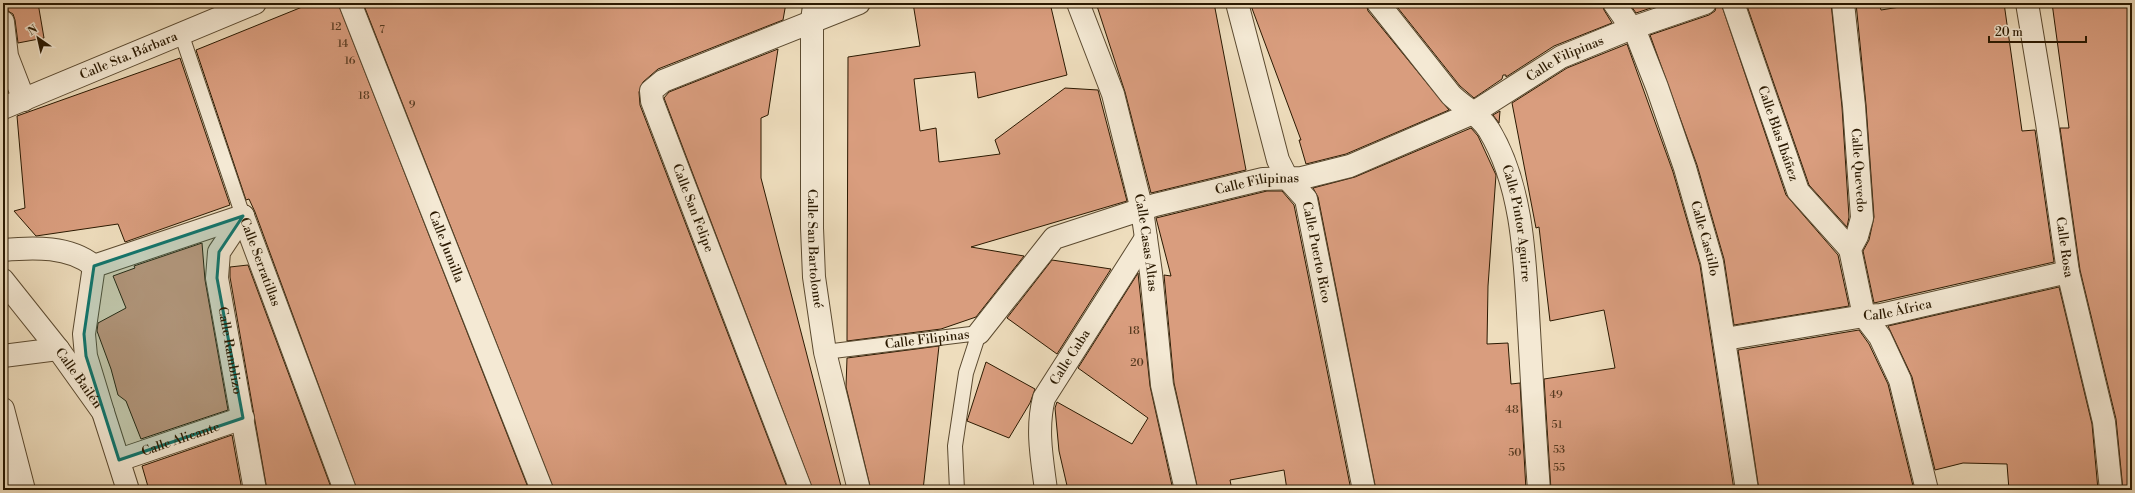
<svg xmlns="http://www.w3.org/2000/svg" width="2135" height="493" viewBox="0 0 2135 493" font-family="'Libre Bodoni',serif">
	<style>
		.building { fill: #d99d7e; stroke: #2a1901 }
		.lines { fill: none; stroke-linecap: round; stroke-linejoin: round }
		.lane-casing { stroke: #5b4a30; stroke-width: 16 }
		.street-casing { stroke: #5b4a30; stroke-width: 24 }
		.lane { stroke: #f4e9d4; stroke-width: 14 }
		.street { stroke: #f4e9d4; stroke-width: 22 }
		.marked { fill: #0f766e; fill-opacity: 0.2; stroke: #0f766e; stroke-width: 3; stroke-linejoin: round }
		.labels { text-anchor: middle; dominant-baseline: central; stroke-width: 3; stroke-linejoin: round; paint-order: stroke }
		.number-label { font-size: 11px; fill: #563a20 }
		.street-label { font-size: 13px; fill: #2a1901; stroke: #f4e9d4 }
	</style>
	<rect width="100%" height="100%" fill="#eeddbd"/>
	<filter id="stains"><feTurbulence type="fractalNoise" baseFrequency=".005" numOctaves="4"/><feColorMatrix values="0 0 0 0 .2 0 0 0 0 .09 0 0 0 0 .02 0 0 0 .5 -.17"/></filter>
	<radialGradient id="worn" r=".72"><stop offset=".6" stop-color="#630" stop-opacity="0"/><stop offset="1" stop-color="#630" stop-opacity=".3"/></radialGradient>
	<g class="building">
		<polygon points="7,3 38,3 44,38 18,43 15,20 13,14 8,11"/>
		<polygon points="312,3 338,3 529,490 357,490 255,212 249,199 246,200 196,50"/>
		<polygon points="363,3 786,3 783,20 658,69 643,82 639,92 640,105 788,490 554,490"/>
		<polygon points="913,3 1050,3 1067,75 978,98 975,72 914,79 920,131 936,128 939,162 1000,154 995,140 1065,88 1098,90 1127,201 971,247 1024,256 976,317 941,329 847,341 848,57 920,46"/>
		<polygon points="1096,3 1214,3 1246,170 1151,193 1125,92"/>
		<polygon points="1250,3 1366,3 1368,11 1449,110 1346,154 1306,164 1299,140 1301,140"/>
		<polygon points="1394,3 1602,3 1604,10 1612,23 1554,46 1506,77 1506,75 1503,75 1502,79 1474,98 1460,86"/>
		<polygon points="1629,3 1666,3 1636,13"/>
		<polygon points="1717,3 1721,3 1786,195 1838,255 1849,306 1734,325 1724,259 1697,165 1650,35 1709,15 1715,11"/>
		<polygon points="1746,3 1831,3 1842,107 1849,217 1847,227 1809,185"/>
		<polygon points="1856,3 1879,3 1881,10 1925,3 2004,3 2022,131 2035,130 2054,262 1874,303 1863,251 1869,240 1874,217 1866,105"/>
		<polygon points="2052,3 2132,3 2132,490 2123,490 2116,419 2080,270 2060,128 2069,128"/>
		<polygon points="1627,44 1673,172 1700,265 1734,490 1551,490 1544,379 1615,368 1604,310 1550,321 1539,227 1536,228 1512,103 1567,68"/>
		<polygon points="778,49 768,115 761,118 761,178 842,490 813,490 664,98 669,92"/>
		<polygon points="180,58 230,205 125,242 118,224 36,236 14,211 25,208 17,116"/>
		<polygon points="1500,111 1499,123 1493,115"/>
		<polygon points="1471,128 1478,136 1496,175 1488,286 1487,344 1508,343 1511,384 1520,383 1526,490 1376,490 1318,197 1313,188 1355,177"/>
		<polygon points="1267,191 1282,191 1294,205 1351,490 1287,490 1284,470 1230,480 1232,490 1198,490 1174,383 1164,275 1171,276 1156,218"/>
		<polygon points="202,243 205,280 228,410 141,439 126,401 118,395 111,369 97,331 98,323 126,308 113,276 135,268 134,266"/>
		<polygon points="1052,260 1111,269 1057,354 1007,318"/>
		<polygon points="248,265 332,490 267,490 230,277 230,267"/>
		<polygon points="1138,273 1150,386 1173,490 1068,490 1059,451 1055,408 1057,402 1132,444 1148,418 1078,368"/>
		<polygon points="2059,287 2092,424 2098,490 2009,490 2007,464 1963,463 1935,470 1912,377 1888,326"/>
		<polygon points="1859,330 1869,344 1888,384 1914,490 1759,490 1738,350"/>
		<polygon points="939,346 923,490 871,490 846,387 847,358"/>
		<polygon points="986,362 1035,389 1030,403 1009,438 967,421"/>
		<polygon points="232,435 242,490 149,490 142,466"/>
	</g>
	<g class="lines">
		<defs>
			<g id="lane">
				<polyline points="181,33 243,216"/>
				<path id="s1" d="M825,352L979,333L966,373L955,446L957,490"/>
			</g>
			<g id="street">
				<path id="s2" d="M350,3L542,490"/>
				<path id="s3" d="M1078,3L1113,94L1142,210L1151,273L1162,385L1186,490"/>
				<path id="s4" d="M1237,3L1278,160L1287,178L1306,199L1364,490"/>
				<path id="s5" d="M1378,3L1451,95C1463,107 1480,115 1489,130C1524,188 1525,264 1529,330C1532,383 1535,437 1539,490"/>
				<path id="s6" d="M1614,3L1637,36L1657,87L1685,168L1712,262L1747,490"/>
				<path id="s7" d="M1733,3L1798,191L1850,249"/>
				<path id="s8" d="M1843,3L1854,106L1862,218L1857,236L1850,249L1864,316L1880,337L1900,380L1927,490"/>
				<path id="s9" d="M2027,3L2047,123L2068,272L2104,422L2111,490"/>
				<path id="s10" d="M814,6L812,20V228L814,277L825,352L859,490"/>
				<polyline points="3,22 7,56 24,100"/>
				<path id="s11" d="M3,108L255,3"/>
				<path id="s12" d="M243,216L345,490"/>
				<path id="s13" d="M243,216L219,252L217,278L255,490"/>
				<path d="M3,250C34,247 70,246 94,266"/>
				<path id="s14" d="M3,280L58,349L103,412L128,490"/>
				<path id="s15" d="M979,333L1054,238L1155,205L1263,179L1302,178L1350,166L1473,113L1561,57L1632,28L1705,3"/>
				<path id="s16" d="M1725,339L1864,316L1881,315L2068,272"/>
				<polyline points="3,356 58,349"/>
				<polyline points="3,409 24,490"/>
				<polyline points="103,412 86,356 84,334 94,266 243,216"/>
				<path id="s17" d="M119,460L243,418"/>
				<polyline points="3,481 19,490"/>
				<polyline points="801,490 652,101 651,91 663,81 859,3"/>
				<path id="s18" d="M1046,490C1042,459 1036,429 1044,398L1146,238"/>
			</g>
		</defs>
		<use href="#lane" class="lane-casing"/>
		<use href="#street" class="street-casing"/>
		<use href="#lane" class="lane"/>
		<use href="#street" class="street"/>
	</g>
	<path class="marked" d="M243,216L219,252L217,278L243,418L119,460L86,356L84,334L94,266Z"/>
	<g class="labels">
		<g class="number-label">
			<text x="336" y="27">12</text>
			<text x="382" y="30">7</text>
			<text x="343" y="44">14</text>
			<text x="350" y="61">16</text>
			<text x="364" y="96">18</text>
			<text x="412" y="105">9</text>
			<text x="1134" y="331">18</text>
			<text x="1137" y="363">20</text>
			<text x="1556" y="395">49</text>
			<text x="1512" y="410">48</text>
			<text x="1557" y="425">51</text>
			<text x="1559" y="450">53</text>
			<text x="1515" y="453">50</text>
			<text x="1559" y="468">55</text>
		</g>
		<g class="street-label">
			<text stroke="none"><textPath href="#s11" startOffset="136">Calle Sta. Bárbara</textPath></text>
			<text stroke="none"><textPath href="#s15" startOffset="668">Calle Filipinas</textPath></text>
			<text stroke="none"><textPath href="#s7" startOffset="138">Calle Blas Ibáñez</textPath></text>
			<text stroke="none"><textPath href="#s8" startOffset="168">Calle Quevedo</textPath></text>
			<text stroke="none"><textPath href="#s15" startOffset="332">Calle Filipinas</textPath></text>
			<text transform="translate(693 208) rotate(69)">Calle San Felipe</text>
			<text stroke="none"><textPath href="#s5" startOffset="268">Calle Pintor Aguirre</textPath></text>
			<text stroke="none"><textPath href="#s6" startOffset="254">Calle Castillo</textPath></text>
			<text stroke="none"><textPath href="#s3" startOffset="250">Calle Casas Altas</textPath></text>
			<text stroke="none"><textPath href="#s2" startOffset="262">Calle Jumilla</textPath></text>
			<text stroke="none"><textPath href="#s9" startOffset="247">Calle Rosa</textPath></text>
			<text stroke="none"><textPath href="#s10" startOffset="243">Calle San Bartolomé</textPath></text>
			<text stroke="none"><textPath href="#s4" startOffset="265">Calle Puerto Rico</textPath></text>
			<text stroke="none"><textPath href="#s12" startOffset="49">Calle Serratillas</textPath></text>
			<text stroke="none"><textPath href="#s16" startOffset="175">Calle África</textPath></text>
			<text stroke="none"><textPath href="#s1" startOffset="103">Calle Filipinas</textPath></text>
			<text stroke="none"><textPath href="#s13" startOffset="143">Calle Ramblizo</textPath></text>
			<text stroke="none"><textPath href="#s18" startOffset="141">Calle Cuba</textPath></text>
			<text stroke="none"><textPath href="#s14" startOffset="124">Calle Bailén</textPath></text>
			<text stroke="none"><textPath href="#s17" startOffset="65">Calle Alicante</textPath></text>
		</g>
	</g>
	<rect width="2135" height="493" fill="none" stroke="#eeddbd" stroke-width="16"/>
	<rect x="4" y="4" width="2127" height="485" fill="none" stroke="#2a1901" stroke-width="2"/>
	<rect x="8" y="8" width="2119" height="477" fill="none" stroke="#2a1901"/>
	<g transform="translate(38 38) rotate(326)" stroke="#f4e9d4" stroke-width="3" paint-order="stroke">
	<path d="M0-3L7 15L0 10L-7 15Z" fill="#2a1901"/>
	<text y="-6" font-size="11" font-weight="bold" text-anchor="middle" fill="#2a1901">N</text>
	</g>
	<path d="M1989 36v6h97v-6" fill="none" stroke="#2a1901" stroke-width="2"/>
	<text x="1995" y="36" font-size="12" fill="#2a1901" stroke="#f4e9d4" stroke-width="3" paint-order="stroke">20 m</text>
	<rect width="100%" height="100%" filter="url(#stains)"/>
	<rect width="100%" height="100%" fill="url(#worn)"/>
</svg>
